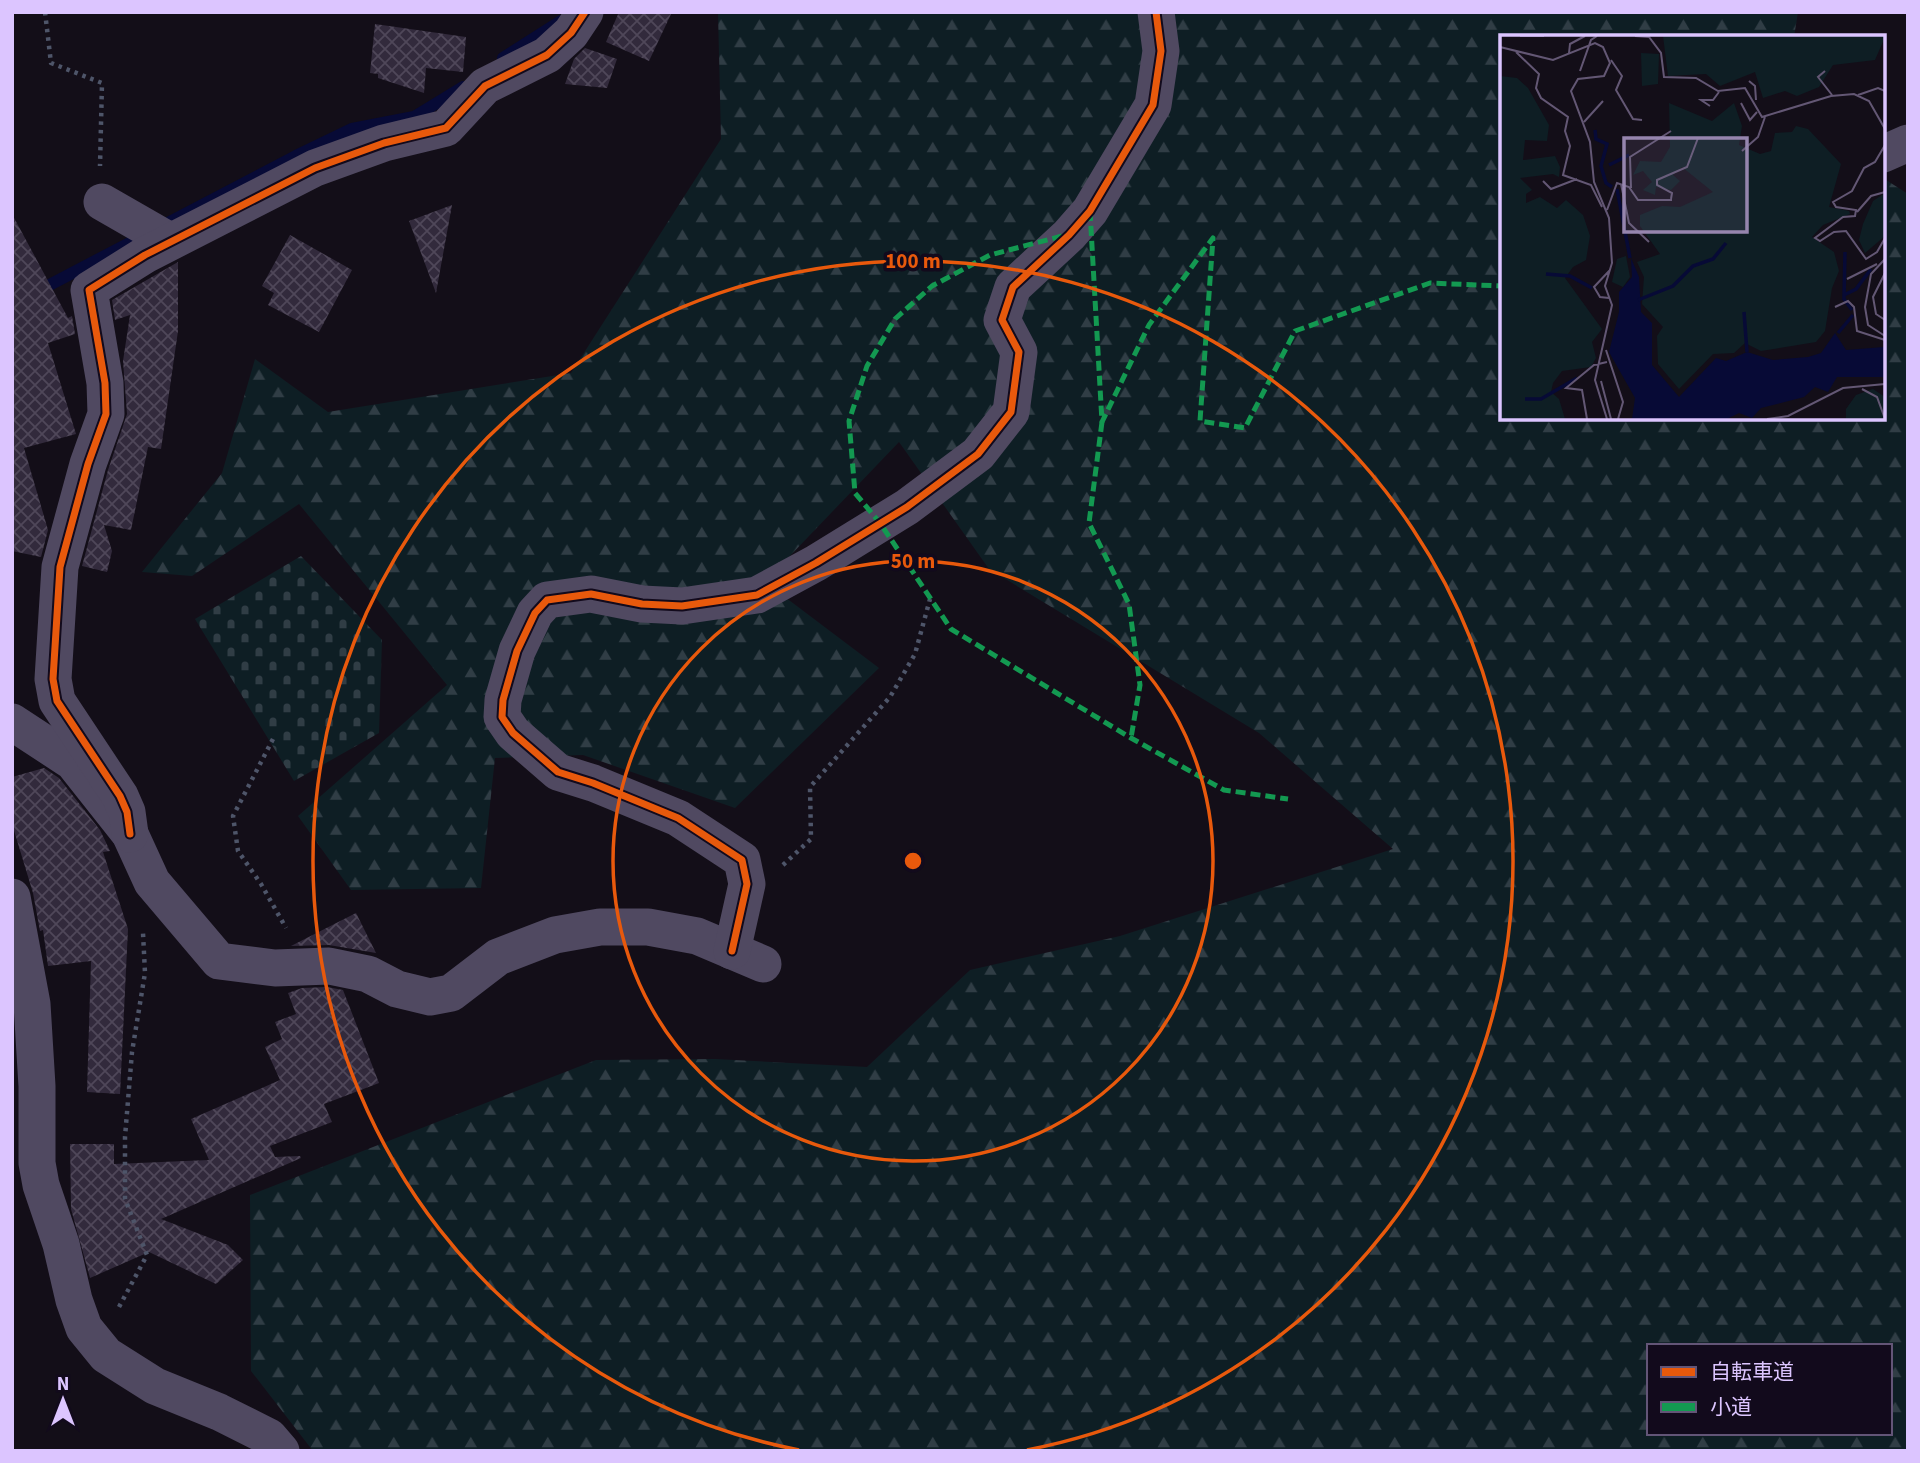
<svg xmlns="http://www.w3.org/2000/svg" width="1920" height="1463" viewBox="0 0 1920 1463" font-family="'Source Sans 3','Noto Sans JP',sans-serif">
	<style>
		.forest { fill: url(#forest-firs); fill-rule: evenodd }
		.cemetery { fill: url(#cemetery-stones) }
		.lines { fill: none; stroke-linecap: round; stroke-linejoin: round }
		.stream { stroke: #070a36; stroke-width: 12 }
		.building { fill: url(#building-cross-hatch) }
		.path { stroke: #4e5569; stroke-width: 4.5; stroke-dasharray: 3.5 5; stroke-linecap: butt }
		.minor { stroke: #504961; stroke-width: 37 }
		.quiet { stroke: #139951; stroke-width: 5; stroke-dasharray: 10 5; stroke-linecap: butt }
		.cycleway-casing { stroke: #120a1c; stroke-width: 11 }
		.cycleway { stroke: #e8590c; stroke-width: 7 }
		.ring { fill: none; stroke: #e8590c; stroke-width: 3.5 }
		.inset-river { fill: none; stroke: #070a36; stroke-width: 3.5 }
		.inset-road { fill: none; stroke: #635774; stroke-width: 2 }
		.view { fill: #9685ae; fill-opacity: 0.15; stroke: #9685ae; stroke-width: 3.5 }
		.inset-edge { fill: none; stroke: #dcc5ff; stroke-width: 3.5 }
		.centre { fill: #e8590c; stroke: #120a1c; stroke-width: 3.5 }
		.ring-label { font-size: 21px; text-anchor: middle; font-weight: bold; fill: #e8590c; stroke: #120a1c; stroke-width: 7; stroke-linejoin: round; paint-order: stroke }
	</style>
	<defs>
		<pattern id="forest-firs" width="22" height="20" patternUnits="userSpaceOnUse" patternTransform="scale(1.75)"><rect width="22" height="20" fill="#0e1e24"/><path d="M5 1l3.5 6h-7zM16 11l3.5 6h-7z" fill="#303d45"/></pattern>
		<pattern id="cemetery-stones" width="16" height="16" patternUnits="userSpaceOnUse" patternTransform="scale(1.75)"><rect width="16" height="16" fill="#0e1e24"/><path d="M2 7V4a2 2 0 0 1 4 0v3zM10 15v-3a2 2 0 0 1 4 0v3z" fill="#303d45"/></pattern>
		<pattern id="building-cross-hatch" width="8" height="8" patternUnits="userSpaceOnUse" patternTransform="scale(1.75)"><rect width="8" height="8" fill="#322a3c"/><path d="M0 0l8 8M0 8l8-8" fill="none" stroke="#4f4759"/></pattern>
	</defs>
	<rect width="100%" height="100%" fill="#130e18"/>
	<path class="forest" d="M718,12H1798L1794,37H1502V418H1883V178L1908,194V1451H313L251,1371L250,1195L596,1060L715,1059L867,1067L970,970L1120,936L1393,849L1259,733L989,569L899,442L765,582L879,668L735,808L583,755L495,758L481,888L351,890L298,816L447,685L299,504L192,576L142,572L222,473L255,359L328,412L571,373L721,139ZM1649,1346H1890V1433H1649Z"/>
	<polygon class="cemetery" points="301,556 382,640 379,733 294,781 195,619"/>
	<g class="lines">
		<g class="stream">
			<polyline points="503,58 561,21"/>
			<polyline points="36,292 296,156 352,129 414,117 463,87"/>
		</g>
	</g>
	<g class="building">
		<polygon points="619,12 672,12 649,61 606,42"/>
		<polygon points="375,24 466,37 463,72 426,68 424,93 378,78 378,74 370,73"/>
		<polygon points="585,48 617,59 607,88 565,84 574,59"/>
		<polygon points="452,205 436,293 409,221"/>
		<polygon points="12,214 68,318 72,316 75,334 48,343 76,434 24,448 48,530 41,557 12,551"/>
		<polygon points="290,235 352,270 319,332 268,305 274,293 262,286"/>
		<polygon points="178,262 178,331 161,449 148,447 131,530 104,525 112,551 107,572 82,566 108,470 127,414 123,361 130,315 115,320 112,300"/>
		<polygon points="44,768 59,778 100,830 110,851 103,852 128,929 120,1094 87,1092 91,961 48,966 43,930 40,931 33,893 12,824 12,777"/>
		<polygon points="356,913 376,953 329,945 291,946"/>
		<polygon points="327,987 343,990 379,1083 324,1104 332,1122 270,1146 275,1157 300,1156 301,1158 161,1219 228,1245 243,1260 216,1284 149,1252 90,1278 71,1209 70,1144 114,1144 114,1164 209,1160 191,1119 280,1080 265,1047 282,1039 275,1022 296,1014 288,993 302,988"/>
	</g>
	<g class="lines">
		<g class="path">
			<polyline points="45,12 51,63 102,83 100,166"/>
			<polyline points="273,739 233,816 238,851 261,884 286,928"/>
			<polyline points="783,865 811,839 810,787 890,697 915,654 930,599"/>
			<polyline points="119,1307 147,1255 125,1199 125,1137 132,1052 145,973 143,933"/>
		</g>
		<g class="minor">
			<polyline points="1883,154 1908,143"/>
			<polyline points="102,202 170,241"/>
			<polyline points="12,722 73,762 130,834 152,882 219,961 275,968 329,966 368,974 397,989 430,997 451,993 498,957 555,935 600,927 648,927 697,936 763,964"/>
			<polyline points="130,834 127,812 120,796 57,701 53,679 60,567 88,464 106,414 105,383 89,290 145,255 315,168 384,143 446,128 485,86 547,55 571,33 585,12"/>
			<polyline points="12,897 32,1004 37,1086 37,1163 41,1185 61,1244 74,1300 84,1328 106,1355 155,1386 219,1412 269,1437 281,1451"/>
			<polyline points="732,951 747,884 742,860 678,818 593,783 558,772 513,733 502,717 503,700 517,651 535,613 547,600 591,594 642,604 682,606 757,595 816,563 907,507 978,454 1011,412 1019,352 1002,320 1013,287 1069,235 1090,211 1153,105 1161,51 1156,12"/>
		</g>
		<g class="quiet">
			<polyline points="1090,211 1102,422 1149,325 1213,238 1200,421 1245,428 1295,331 1430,283 1502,286"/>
			<polyline points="1062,236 990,255 932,286 895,319 867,366 849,421 855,493 880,523 951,629 1131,738 1224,790 1288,799"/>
			<polyline points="1102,422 1089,523 1129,604 1140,685 1131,738"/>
		</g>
		<defs>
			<g id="cycleway">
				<polyline points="130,834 127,812 120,796 57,701 53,679 60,567 88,464 106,414 105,383 89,290 145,255 315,168 384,143 446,128 485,86 547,55 571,33 585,12"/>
				<polyline points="732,951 747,884 742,860 678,818 593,783 558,772 513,733 502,717 503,700 517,651 535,613 547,600 591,594 642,604 682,606 757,595 816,563 907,507 978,454 1011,412 1019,352 1002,320 1013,287 1069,235 1090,211 1153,105 1161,51 1156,12"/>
			</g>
		</defs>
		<use href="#cycleway" class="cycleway-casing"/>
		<use href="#cycleway" class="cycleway"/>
	</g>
	<g class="ring">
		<circle cx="913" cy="861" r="300"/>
		<path d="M799 1450A600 600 0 1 1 1027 1450"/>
	</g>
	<g transform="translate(1500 35)">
		<rect width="385" height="385" fill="#130e18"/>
		<path d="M163,1H385V2L375,25L333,30L319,52L297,61L285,56L263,63L255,37L220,51L206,39L168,41ZM141,18L159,19L158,49L142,51ZM0,41L17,43L28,53L49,90L47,106L25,105L23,125L55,121L60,132L59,142L53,139L20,143L32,155L26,159V168L40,162L57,173L66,165L83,180L90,201L86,225L73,232L65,243L102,294L92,307L96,323L91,332L62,336L53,348L51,357L59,364L65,384H0ZM169,68L212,86L234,68L242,91L239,110L260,119L271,116L275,98L292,97L296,91L308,94L341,129L329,172L349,176L350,179L323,190L312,202L334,217L339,236L332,253L325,296L316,307L261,316L245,308L234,318L213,319L179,354L158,329L157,301L163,292L142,269L144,242L137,227L160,219L140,191V180L162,171L180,172L213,157L182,132L173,140L180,146L171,155L156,152L155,160L143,155L152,147L143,136L133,140L140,126L161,127L170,112ZM385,158V201L365,218L359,205L363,189L373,166ZM373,354L385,362V384H346V374L356,360Z" fill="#0e1e24"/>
		<path d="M126,221L130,242L123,252L112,247L117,224Z" fill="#0e1e24"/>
		<path d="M131,223L139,242L141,277L152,288V330L179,362L216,323L226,326L247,317L273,325L308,322L321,318L335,298L346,315L384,312L385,342H337L328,357L315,352L304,362L261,373L252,383L239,378L227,384H132L135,363L109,317L119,277V257L132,242Z" fill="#070a36"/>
		<path class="inset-river" d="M95,95L96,104L107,109L101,131L106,148L112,152M109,130L129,120M117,154L130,223M345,217L344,264L352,275M46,239L70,241L92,253M344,260L356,254L371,234M138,265L173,251L193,231L213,224L226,208M244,277L247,317M338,298L353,280M25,364H41L77,343"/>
		<path class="inset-road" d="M20,1H44M135,1L149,2L161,18L164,42L196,43L218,56L245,53L262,82L331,61L354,59L369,66L385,94M0,12L53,25L95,8L103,12L110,28L104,41L78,44L71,56L90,107L94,147L109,183L112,228L105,251L112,270L95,345L107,384M16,17L39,39L36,53L41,63L68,82L65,96L70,111L63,140L91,150L102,172M69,18L70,9L85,1M111,25L122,41L116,55L133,84L142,85M80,36L91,5L97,1M325,36L318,42L332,60M249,46L255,51L256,65M358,60L378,53L385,56M241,68L250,85L257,77M210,71L201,65H213L219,57M84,87L103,66M385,110L375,127L364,133L352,156L333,167L336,172L356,175L355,181L343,182L315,203L320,206L334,197L346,196L366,224L377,217L385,203M242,116L258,102L265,82M43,146L51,154L77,144M121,149L129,188L149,207M131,153L130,122L171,96M171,164L172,158L157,150V145L187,132L198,103M107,175L117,148L129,152L138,165H172M357,177L371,161L385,157M385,224L371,239L365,272L368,290L385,301M385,238L373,262L376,279L385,285M347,244L377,229M109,263L100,262L94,252L110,235M335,272L348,266L354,272L357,296L385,305M106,315L123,367L118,384M101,346L111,384M362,354L377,362L385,384M87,384L82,355L66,353L94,330L107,327M267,384L288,381L343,353L385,349"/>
		<path class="view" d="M124,103H247V197H124Z"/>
		<rect width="385" height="385" class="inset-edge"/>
	</g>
	<circle cx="913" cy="861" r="10" class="centre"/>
	<g class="ring-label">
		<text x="913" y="268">100 m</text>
		<text x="913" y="568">50 m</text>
	</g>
	<rect width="1920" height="1463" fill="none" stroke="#dcc5ff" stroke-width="28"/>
	<rect x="1647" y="1344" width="245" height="91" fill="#120a1c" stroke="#635577" stroke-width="2"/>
	<rect x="1661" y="1367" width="35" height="10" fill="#e8590c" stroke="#635577" stroke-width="2"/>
	<text x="1710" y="1379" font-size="21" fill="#dcc5ff">自転車道</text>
	<rect x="1661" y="1402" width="35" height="10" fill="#139951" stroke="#635577" stroke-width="2"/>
	<text x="1710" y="1414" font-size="21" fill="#dcc5ff">小道</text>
	<g transform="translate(63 1400)" stroke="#120a1c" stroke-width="5" paint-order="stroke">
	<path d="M0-5L12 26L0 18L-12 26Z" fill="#dcc5ff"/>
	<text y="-10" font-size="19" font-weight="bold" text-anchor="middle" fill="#dcc5ff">N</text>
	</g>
</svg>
